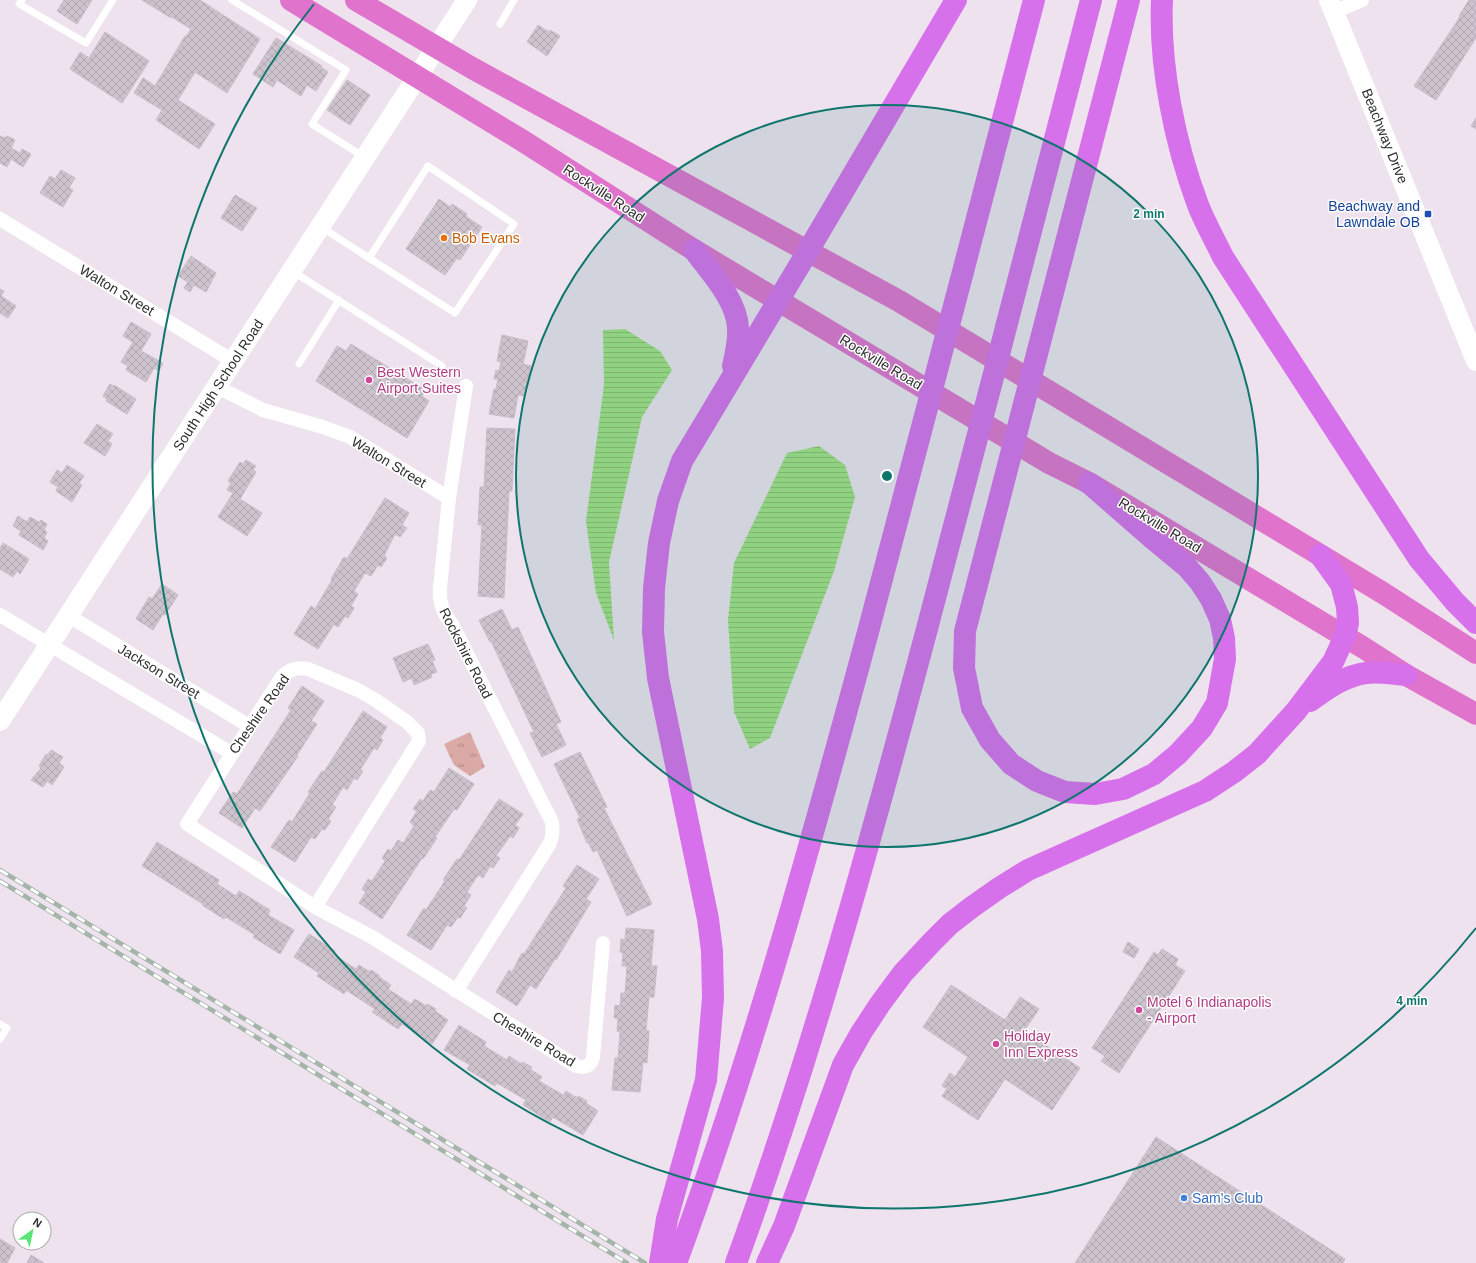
<svg xmlns="http://www.w3.org/2000/svg" width="1476" height="1263" viewBox="0 0 1476 1263" font-family="Helvetica,sans-serif">
	<style>
		.grass { fill: url(#grass-tufts) }
		.water { fill: url(#water-rules) }
		.building { fill: url(#building-cross-hatch); stroke: #c8bcc8 }
		.lines { fill: none; stroke-linecap: round; stroke-linejoin: round }
		.lane { stroke: #fff; stroke-width: 7 }
		.street { stroke: #fff; stroke-width: 14 }
		.secondary { stroke: #fff; stroke-width: 20 }
		.primary { stroke: #e074cd; stroke-width: 22 }
		.highway { stroke: #d770eb; stroke-width: 22 }
		.rail-casing { stroke: #a5b5a9; stroke-width: 4.5 }
		.rail { stroke: #fff; stroke-width: 3; stroke-dasharray: 9; stroke-linecap: butt }
		.ring { fill: none; stroke: #0f766e; stroke-width: 2 }
		.transit-dot { fill: #1a4fb4; stroke: #fff; stroke-width: 1.5 }
		.food-dot { fill: #e8710a; stroke: #fff; stroke-width: 1.5 }
		.hotel-dot { fill: #d1479c; stroke: #fff; stroke-width: 1.5 }
		.shop-dot { fill: #3f7fe0; stroke: #fff; stroke-width: 1.5 }
		.labels { text-anchor: middle; dominant-baseline: central; stroke-width: 3; stroke-linejoin: round; paint-order: stroke }
		.street-label { font-size: 14px; fill: #2e2e2e; stroke: #fff }
		.transit-label { font-size: 14px; fill: #164399; stroke: #fff; text-anchor: end }
		.food-label { font-size: 14px; fill: #c56008; stroke: #fff; text-anchor: start }
		.hotel-label { font-size: 14px; fill: #b23c85; stroke: #fff; text-anchor: start }
		.shop-label { font-size: 14px; fill: #366cbe; stroke: #fff; text-anchor: start }
		.centre { fill: #0f766e; stroke: #fff; stroke-width: 2 }
		.ring-label { font-size: 12px; text-anchor: middle; font-weight: bold; fill: #0f766e; stroke: #fff; stroke-width: 3; stroke-linejoin: round; paint-order: stroke }
	</style>
	<defs>
		<pattern id="grass-tufts" width="24" height="20" patternUnits="userSpaceOnUse"><rect width="24" height="20" fill="#dcaaa6"/><path d="M3 7l-1-3M5 7V3M7 7l1-3M15 17l-1-3M17 17v-4M19 17l1-3" fill="none" stroke="#b38b88"/></pattern>
		<pattern id="water-rules" width="6" height="5" patternUnits="userSpaceOnUse"><rect width="6" height="5" fill="#a2e084"/><path d="M0 2.5h6" fill="none" stroke="#8cc072"/></pattern>
		<pattern id="building-cross-hatch" width="8" height="8" patternUnits="userSpaceOnUse"><rect width="8" height="8" fill="#cdc3cd"/><path d="M0 0l8 8M0 8l8-8" fill="none" stroke="#b0a8b0"/></pattern>
	</defs>
	<rect width="100%" height="100%" fill="#ede2ed"/>
	<polygon class="grass" points="470,732 485,767 470,776 454,765 444,744"/>
	<g class="water">
		<polygon points="625,329 660,351 672,370 642,417 609,562 614,640 596,593 586,521 604,385 603,330"/>
		<polygon points="819,446 845,465 855,497 834,571 770,738 750,749 734,712 728,620 734,563 787,453"/>
	</g>
	<g class="building">
		<polygon points="64,0 92,0 77,24 57,11"/>
		<polygon points="142,0 200,0 260,39 227,93 195,72 178,100 215,124 199,149 156,120 162,110 134,93 143,78 155,86 185,36 186,37 191,29 172,17 171,18"/>
		<polygon points="1469,0 1476,0 1476,38 1436,100 1414,86 1460,17 1459,16"/>
		<polygon points="538,25 549,32 550,30 560,36 547,56 527,42"/>
		<polygon points="105,32 149,61 122,103 70,69 80,52 89,58"/>
		<polygon points="276,38 322,66 321,67 328,72 316,91 307,85 301,96 277,80 273,87 253,74"/>
		<polygon points="347,80 370,95 350,125 327,110"/>
		<polygon points="1476,118 1476,129 1471,126"/>
		<polygon points="0,136 5,138 7,136 15,140 11,148 20,153 22,149 31,154 23,167 11,159 7,167 0,163"/>
		<polygon points="61,170 75,178 69,188 73,190 63,207 40,193 50,176 55,179"/>
		<polygon points="235,195 257,208 242,231 221,218"/>
		<polygon points="439,199 450,207 452,204 467,214 465,216 482,227 460,260 457,258 445,275 406,249"/>
		<polygon points="191,256 216,273 206,292 194,285 190,292 184,288 188,282 178,276"/>
		<polygon points="0,289 4,291 1,296 16,306 8,318 0,313 1,306 0,305"/>
		<polygon points="131,322 151,334 141,351 163,363 159,371 154,368 146,382 126,370 128,366 121,362 133,342 123,336"/>
		<polygon points="502,335 528,341 523,364 531,366 525,396 518,395 514,418 489,414 494,389 496,389 498,379 494,379 496,370 499,371 501,362 497,361"/>
		<polygon points="351,344 425,390 422,396 429,401 407,438 316,381 337,346 346,351"/>
		<polygon points="110,384 113,386 114,385 136,399 127,414 106,401 107,399 103,396"/>
		<polygon points="97,424 113,434 108,441 112,444 105,456 84,443"/>
		<polygon points="487,428 515,429 512,491 509,491 504,598 478,596 482,525 478,525 480,487 484,487"/>
		<polygon points="246,460 256,466 253,470 256,472 240,499 262,513 247,536 218,517 233,493 227,490 231,483 228,481 240,462 243,464"/>
		<polygon points="67,465 84,476 79,483 82,485 72,502 56,491 58,487 50,482 57,470 62,473"/>
		<polygon points="385,498 409,513 402,525 407,528 400,537 395,534 384,556 387,558 381,567 378,565 371,576 365,573 354,591 358,594 351,606 354,608 348,618 345,616 338,627 334,624 318,649 294,634 311,606 315,609 332,580 331,579 344,557 347,559"/>
		<polygon points="18,516 27,522 30,517 39,522 41,520 47,524 44,530 47,532 44,538 48,541 43,550 19,535 21,531 13,526"/>
		<polygon points="3,543 29,559 20,574 17,571 13,577 0,569 0,548"/>
		<polygon points="162,584 178,595 165,615 163,614 153,630 136,619 149,597 152,599"/>
		<polygon points="502,609 512,630 518,627 561,722 556,724 566,745 542,757 530,733 534,732 491,641 490,642 479,620"/>
		<polygon points="428,644 435,660 432,661 437,672 431,674 432,677 414,685 412,678 403,682 393,658"/>
		<polygon points="302,686 324,701 311,721 317,724 297,755 298,756 260,811 255,808 242,828 219,813 233,792 237,794 291,710 288,708"/>
		<polygon points="363,711 387,727 380,738 383,740 377,750 374,748 360,770 363,771 357,780 354,778 347,790 343,787 332,805 336,807 328,819 331,821 325,830 322,829 315,839 311,837 295,862 271,847 289,820 292,822 310,793 308,792 322,771 324,772"/>
		<polygon points="51,750 63,757 59,763 64,767 52,785 47,781 43,787 31,780 41,768 39,766 46,754 48,755"/>
		<polygon points="580,752 607,807 604,808 652,904 627,916 597,850 593,852 588,842 587,843 577,819 580,818 554,764"/>
		<polygon points="449,768 474,784 457,810 454,809 435,837 437,838 423,859 422,858 382,919 359,903 366,892 362,889 368,879 372,881 385,861 382,858 388,849 391,851 398,840 403,843 414,826 410,822 417,811 413,809 420,799 423,801 430,790 434,792"/>
		<polygon points="499,799 523,814 515,825 519,828 513,838 510,836 496,856 500,858 493,868 490,866 483,878 478,875 467,892 471,895 464,906 467,908 460,918 458,917 451,927 447,925 431,950 407,935 424,908 426,910 445,881 443,880 457,859 459,860"/>
		<polygon points="157,842 219,880 217,884 236,896 239,891 270,910 268,915 294,930 280,954 253,937 255,935 226,917 224,919 202,905 203,904 142,866"/>
		<polygon points="577,865 599,879 586,899 591,902 556,960 555,959 536,989 530,985 517,1006 496,992 509,970 512,972 522,953 524,954 566,888 563,886"/>
		<polygon points="626,928 654,930 651,966 657,966 654,997 649,997 646,1031 649,1031 647,1063 643,1062 640,1092 612,1090 615,1058 618,1058 620,1032 617,1031 618,1018 614,1018 615,1005 620,1006 621,993 625,993 627,966 622,966 623,953 620,952 621,939 625,940"/>
		<polygon points="309,934 335,951 333,954 356,969 359,965 370,972 371,970 380,976 379,977 391,985 388,989 411,1004 415,999 426,1006 427,1004 436,1009 435,1011 448,1020 432,1044 402,1024 398,1029 372,1012 375,1009 346,990 344,994 317,976 319,973 294,957"/>
		<polygon points="1128,942 1139,949 1134,958 1123,952"/>
		<polygon points="1162,949 1178,959 1175,965 1185,971 1119,1073 1101,1061 1105,1056 1092,1048 1154,952 1158,955"/>
		<polygon points="951,985 1005,1020 1020,997 1039,1009 1024,1031 1080,1068 1052,1110 1005,1079 978,1120 942,1096 947,1089 942,1086 950,1073 955,1077 968,1057 923,1027"/>
		<polygon points="459,1025 486,1042 484,1046 507,1060 509,1056 521,1064 522,1062 532,1067 530,1069 542,1077 539,1081 563,1095 566,1091 577,1098 578,1096 587,1101 586,1103 598,1111 583,1135 553,1117 550,1122 523,1105 526,1100 497,1083 495,1086 467,1069 470,1065 444,1050"/>
		<polygon points="1156,1137 1345,1259 1343,1263 1075,1263"/>
		<polygon points="0,1239 15,1248 7,1263 0,1262"/>
		<polygon points="31,1255 44,1263 27,1263"/>
	</g>
	<g class="lines">
		<g class="lane">
			<polyline points="22,0 19,4 86,43 113,0"/>
			<polyline points="232,0 346,70 312,124 364,157"/>
			<polyline points="500,24 514,0"/>
			<polyline points="321,227 369,258 428,166 514,224 455,313 369,258"/>
			<polyline points="292,271 442,366"/>
			<polyline points="299,364 339,300"/>
			<polyline points="0,1024 7,1028 0,1039"/>
		</g>
		<g class="street">
			<polyline points="1334,12 1362,0"/>
			<polyline points="0,219 233,361"/>
			<polyline points="217,387 263,410 323,427 350,437 449,498"/>
			<polyline points="0,615 231,753"/>
			<polyline points="69,616 249,726"/>
			<path d="M315,907L419,741L418,733L407,722L377,701L358,690L308,669C297,667 288,669 281,678L187,824L315,907L372,937L576,1066C585,1068 591,1067 593,1057L603,943"/>
			<path d="M456,991L549,845C553,837 553,831 552,822L452,624C443,614 439,601 440,588L449,498L466,386"/>
		</g>
		<g class="secondary">
			<polyline points="1329,0 1476,361"/>
			<polyline points="0,721 467,0"/>
		</g>
		<g class="primary">
			<polyline points="291,0 523,141 694,250 1049,463 1089,483 1364,648 1406,675 1476,714"/>
			<polyline points="356,0 472,68 899,301 1383,593 1476,653"/>
		</g>
		<g class="highway">
			<path d="M1162,0C1159,66 1175,144 1198,205C1205,223 1215,240 1223,257L1419,559L1455,602L1476,623"/>
			<path d="M694,250C710,272 737,300 738,328C739,341 736,353 733,366"/>
			<polyline points="1089,483 1152,538 1187,567 1200,582 1211,599 1220,619 1224,638 1225,659 1217,703 1202,728 1178,754 1154,774 1123,789 1095,794 1065,792 1037,781 1011,764 990,740 972,708 964,668 965,631 1129,0"/>
			<path d="M1310,701C1327,689 1344,676 1366,673C1379,671 1393,674 1406,675"/>
			<polyline points="660,1263 667,1219 706,1080 713,998 712,951 708,919 658,678 653,632 654,588 659,543 668,501 682,461 808,251 956,0"/>
			<path d="M676,1263C752,1057 811,844 868,632C924,421 979,211 1034,0"/>
			<path d="M736,1263C812,1054 871,840 928,625C983,417 1037,208 1091,0"/>
			<polyline points="767,1263 784,1226 843,1065 861,1033 880,1004 903,973 932,942 950,924 972,907 999,888 1028,870 1205,791 1234,772 1257,754 1296,711 1333,662 1345,636 1348,623 1347,607 1341,584 1320,555"/>
		</g>
		<defs>
			<g id="rail">
				<polyline points="0,870 645,1263"/>
				<polyline points="0,881 627,1263"/>
			</g>
		</defs>
		<use href="#rail" class="rail-casing"/>
		<use href="#rail" class="rail"/>
	</g>
	<circle cx="887" cy="476" r="371" fill="#0f766e" fill-opacity=".12"/>
	<g class="ring">
		<circle cx="887" cy="476" r="371"/>
		<path d="M1476 928A742 742 0 1 1 314 4"/>
	</g>
	<rect class="transit-dot" x="1424" y="210" width="8" height="8" rx="2"/>
	<circle class="food-dot" cx="444" cy="238" r="4"/>
	<g class="hotel-dot">
		<circle cx="369" cy="380" r="4"/>
		<circle cx="1139" cy="1010" r="4"/>
		<circle cx="996" cy="1044" r="4"/>
	</g>
	<circle class="shop-dot" cx="1184" cy="1198" r="4"/>
	<g class="labels">
		<g class="street-label">
			<text transform="translate(1385 136) rotate(68)">Beachway Drive</text>
			<text transform="translate(604 193) rotate(33)">Rockville Road</text>
			<text transform="translate(117 290) rotate(31)">Walton Street</text>
			<text transform="translate(881 362) rotate(31)">Rockville Road</text>
			<text transform="translate(218 385) rotate(-57)">South High School Road</text>
			<text transform="translate(389 462) rotate(31)">Walton Street</text>
			<text transform="translate(1160 525) rotate(31)">Rockville Road</text>
			<text transform="translate(466 653) rotate(63)">Rockshire Road</text>
			<text transform="translate(159 671) rotate(31)">Jackson Street</text>
			<text transform="translate(259 714) rotate(-55)">Cheshire Road</text>
			<text transform="translate(534 1039) rotate(31)">Cheshire Road</text>
		</g>
		<g class="transit-label">
			<text x="1420" y="206">Beachway and<tspan x="1420" dy="16">Lawndale OB</tspan></text>
		</g>
		<g class="food-label">
			<text x="452" y="238">Bob Evans</text>
		</g>
		<g class="hotel-label">
			<text x="377" y="372">Best Western<tspan x="377" dy="16">Airport Suites</tspan></text>
			<text x="1147" y="1002">Motel 6 Indianapolis<tspan x="1147" dy="16">- Airport</tspan></text>
			<text x="1004" y="1036">Holiday<tspan x="1004" dy="16">Inn Express</tspan></text>
		</g>
		<g class="shop-label">
			<text x="1192" y="1198">Sam's Club</text>
		</g>
	</g>
	<circle cx="887" cy="476" r="6" class="centre"/>
	<g class="ring-label">
		<text x="1149" y="218">2 min</text>
		<text x="1412" y="1005">4 min</text>
	</g>
	<g transform="translate(32 1231) rotate(33)"><circle r="19" fill="#ffffff" stroke="#ababab"/>
	<path d="M0-3L7 15L0 10L-7 15Z" fill="#58e477"/>
	<text y="-6" font-size="11" font-weight="bold" text-anchor="middle" fill="#2e2e2e">N</text>
	</g>
</svg>
